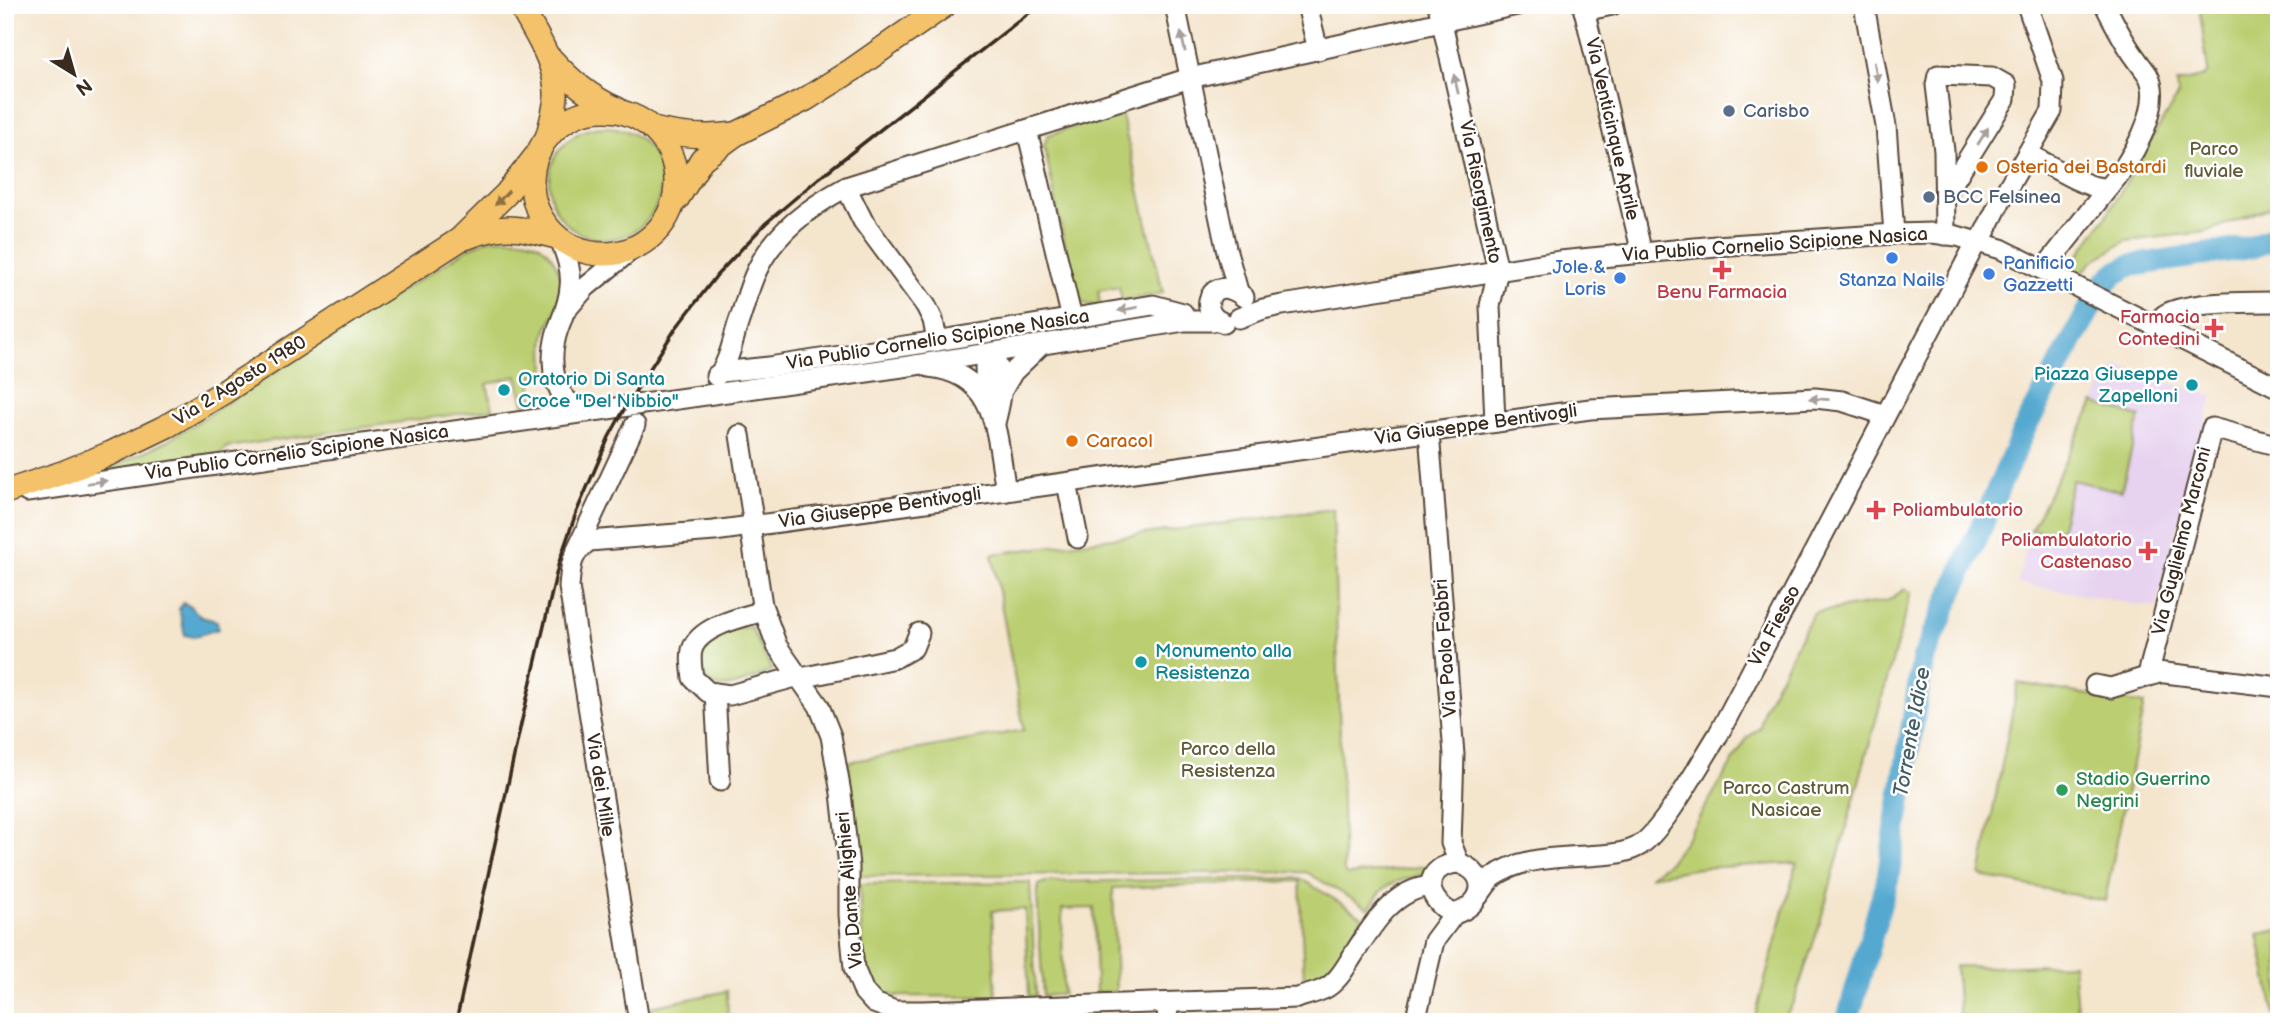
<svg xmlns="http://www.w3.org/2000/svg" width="2284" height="1027" viewBox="0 0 2284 1027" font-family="'Balsamiq Sans',sans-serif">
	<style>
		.built { fill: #e7d2ef }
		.green { fill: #bbcf72; stroke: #7b7c48; stroke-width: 2 }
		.water { fill: #54a9d0; stroke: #486a77; stroke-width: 2 }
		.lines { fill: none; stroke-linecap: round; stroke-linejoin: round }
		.river { stroke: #54a9d0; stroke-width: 23 }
		.minor-casing { stroke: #574638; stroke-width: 23 }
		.major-casing { stroke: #574638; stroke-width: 26 }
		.minor { stroke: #fff; stroke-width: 19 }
		.major { stroke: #f3c26a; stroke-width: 23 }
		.rail { stroke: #3b2a1e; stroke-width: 3.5 }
		.oneway { fill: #a79f9a }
		.oneway2 { fill: #8e6e40 }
		.service-dot { fill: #5c6f8a; stroke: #fff; stroke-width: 2.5 }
		.food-dot { fill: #e8710a; stroke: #fff; stroke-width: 2.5 }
		.shop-dot { fill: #3f7fe0; stroke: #fff; stroke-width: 2.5 }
		.health-dot { fill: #e0444e; stroke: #fff; stroke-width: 2.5 }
		.culture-dot { fill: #0f9aa8; stroke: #fff; stroke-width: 2.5 }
		.leisure-dot { fill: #2e9e5b; stroke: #fff; stroke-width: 2.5 }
		.labels { text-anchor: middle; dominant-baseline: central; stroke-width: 5; stroke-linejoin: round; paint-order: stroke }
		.service-label { font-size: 19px; fill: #4e5e75; stroke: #fff; text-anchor: start }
		.street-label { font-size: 19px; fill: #3b2a1e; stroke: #fff }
		.park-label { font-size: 19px; fill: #615c37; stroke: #fff }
		.food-label { font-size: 19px; fill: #c56008; stroke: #fff; text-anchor: start }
		.shop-label { font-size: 19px; fill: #366cbe; stroke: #fff; text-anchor: start }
		.health-label { font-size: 19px; fill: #be3a42; stroke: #fff; text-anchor: end }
		.culture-label { font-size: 19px; fill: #0d838f; stroke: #fff; text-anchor: start }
		.leisure-label { font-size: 19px; fill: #27864d; stroke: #fff; text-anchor: start }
		.water-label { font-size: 21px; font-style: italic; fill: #455d65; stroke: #fff }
	</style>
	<rect width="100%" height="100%" fill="#fff"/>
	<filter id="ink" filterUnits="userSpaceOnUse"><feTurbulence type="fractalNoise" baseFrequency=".0143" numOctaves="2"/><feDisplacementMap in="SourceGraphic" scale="14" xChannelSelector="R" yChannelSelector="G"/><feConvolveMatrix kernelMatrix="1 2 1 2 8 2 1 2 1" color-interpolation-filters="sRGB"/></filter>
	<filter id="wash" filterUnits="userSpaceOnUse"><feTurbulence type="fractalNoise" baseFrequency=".00686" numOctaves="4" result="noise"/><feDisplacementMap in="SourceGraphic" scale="28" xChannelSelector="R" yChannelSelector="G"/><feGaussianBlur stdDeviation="1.57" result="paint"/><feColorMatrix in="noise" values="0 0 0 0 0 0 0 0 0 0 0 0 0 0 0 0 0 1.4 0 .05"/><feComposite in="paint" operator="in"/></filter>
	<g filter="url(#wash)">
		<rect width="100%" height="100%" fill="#f4e5cd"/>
		<polygon class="built" points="2118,366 2213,396 2156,608 2017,583 2031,530 2106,378"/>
		<g class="green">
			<polygon points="2199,5 2279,5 2279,204 2206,232 2126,241 2092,262 2079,276 2069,269 2105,218 2178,95 2177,83 2205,76 2208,71"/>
			<path d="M1121,112L1163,293L1122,301L1119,287L1098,291L1100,304C1085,308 1081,302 1074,290L1044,145L1048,135Z"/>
			<circle cx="605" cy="183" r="56"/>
			<path d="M491,238C502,239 517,237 528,240C554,247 566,277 560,301C557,313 548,323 545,336C543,347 545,361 545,373L531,376L534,403L524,404L517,376L487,384L493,409L227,447L217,457L98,474L167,441L466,250Z"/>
			<polygon points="2094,403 2140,417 2121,491 2072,480 2060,532 2031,530"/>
			<path d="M1333,509L1344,872L1347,875L1429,866L1426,872C1396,885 1388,876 1369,909L1306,872L860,876L848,762L1024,730L992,554Z"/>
			<polygon points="1905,589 1911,593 1819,926 1794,1001 1782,1022 1757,1022 1754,1020 1797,863 1700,868 1649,876 1668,863 1684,842 1747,738 1760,728 1764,708 1813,613 1887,601"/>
			<path d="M751,627L772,671C758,676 744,684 730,686C697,692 688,653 713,635C724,628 739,628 751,627Z"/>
			<polygon points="2018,683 2144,704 2105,901 1980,876"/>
			<path d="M1300,878L1363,917C1347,941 1333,974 1304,982L1300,881L1113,888L1116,992H1096L1094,908L1062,909L1063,994L1043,996L1037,893L1039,885L1045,882Z"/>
			<path d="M1030,882L1036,996H1029L1025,909L992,911L996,997L896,996C883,992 872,986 867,972C860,952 861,907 859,884Z"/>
			<polygon points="2279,930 2279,1022 2276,1022 2258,934"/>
			<polygon points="2073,964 2078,1022 1960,1022 1955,966 1995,967"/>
			<polygon points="727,991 728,1022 653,1022 651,1007"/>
		</g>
		<polygon class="water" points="183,603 190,606 201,617 217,621 218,629 193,637 185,635 179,609"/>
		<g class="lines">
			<polyline class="river" points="1847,1022 1888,877 1923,659 2024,430 2102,286 2115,273 2129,266 2253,247 2279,235"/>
		</g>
	</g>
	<g filter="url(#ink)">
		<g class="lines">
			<defs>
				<g id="minor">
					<polyline points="1175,5 1226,248 1238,291"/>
					<polyline points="1307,5 1318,50"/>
					<polyline points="1438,5 1498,270 1490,306 1495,422"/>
					<polyline points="1583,5 1640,245 1640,252"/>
					<polyline points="1864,5 1886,126 1894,234"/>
					<polyline points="1584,11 1612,5"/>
					<polyline points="1027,130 1072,319"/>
					<path d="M2027,154C2049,163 2085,190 2108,188C2129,165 2165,106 2148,75C2144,69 2139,63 2135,57C2123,41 2114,23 2105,5"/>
					<polyline points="846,187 863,221 926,306 933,320 937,341"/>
					<polyline points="1945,235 1944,151 1936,85 1938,75 1992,77 2006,85 2005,99 1946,194"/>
					<path d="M560,239C566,255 572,270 570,287C569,303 563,315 558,329C548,359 551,405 588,410"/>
					<polyline points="1980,242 2003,196 2052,111 2053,81 2027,5"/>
					<polyline points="2044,269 2108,188"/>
					<polyline points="567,309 586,287 631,250"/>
					<polyline points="1239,318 1263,309 1282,305 1560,261 1716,246 1894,234 1932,233 1957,236 2001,249 2279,388"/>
					<path d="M1224,323C1195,314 1210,270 1244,297"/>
					<path d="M2156,327C2158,324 2159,320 2162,317C2177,301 2255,302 2279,302"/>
					<path d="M991,353C1007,377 1002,396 995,423"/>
					<path d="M721,372C731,356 733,338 739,321C745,304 749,286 757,270C775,232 810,207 846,187L1190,78L1517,5"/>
					<polyline points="716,376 721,372 769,367 924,343 1153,305 1183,313"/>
					<polyline points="1003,389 1013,372 1040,346"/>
					<polyline points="986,398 985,366 991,353"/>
					<polyline points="1429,432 1454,755 1451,843 1459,863"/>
					<polyline points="740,435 754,526"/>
					<polyline points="2279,446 2212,428 2149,671 2279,687"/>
					<polyline points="1067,483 1078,538"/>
					<polyline points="1006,491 1590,409 1815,398 1842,401 1885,415"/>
					<polyline points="27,492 909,366 1184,321 1219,321"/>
					<path d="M750,526L762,605L777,646L819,706L831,736L841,793L849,866V915L854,968L864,992L874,1003L895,1011H923L1297,998C1306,995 1316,993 1324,989C1337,983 1345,968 1352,957C1371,927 1393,889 1431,886"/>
					<polyline points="577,549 635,425"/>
					<path d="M764,611C743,617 699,626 692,650C690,658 692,670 693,678L708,692L730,695L799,676"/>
					<polyline points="801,678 895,658 913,648 919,633"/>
					<polyline points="2095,685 2111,688 2159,673"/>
					<polyline points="715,693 720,781"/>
					<path d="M1459,863C1491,875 1484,905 1454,914C1422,899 1423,865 1459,863Z"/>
					<path d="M1479,895C1483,890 1487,883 1492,878C1521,855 1567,858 1601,855C1613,854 1626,853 1637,847C1661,835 1702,760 1718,735L1977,241"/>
					<path d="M639,1022L569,587C571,565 570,555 589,541L714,531L1006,491C996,436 999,374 929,367"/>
					<polyline points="1167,1022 1168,1003"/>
					<polyline points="1415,1022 1434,941 1454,914"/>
				</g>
				<g id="major">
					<path d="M520,5C534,32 557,63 556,96C555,110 551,124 547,138"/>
					<path d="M551,59C571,81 590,97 617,109"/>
					<circle cx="604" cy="182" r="72"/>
					<path d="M653,129C681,136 707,138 736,134"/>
					<polyline points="677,199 702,159 736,134 806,99 852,70 945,5"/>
					<path d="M465,238C505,223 517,227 556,237"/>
					<polyline points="5,492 65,472 111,453 167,426 224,392 459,240 506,194 539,152"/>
				</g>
			</defs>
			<use href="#minor" class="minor-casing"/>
			<use href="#major" class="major-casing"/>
			<use href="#minor" class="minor"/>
			<use href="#major" class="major"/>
			<polyline class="rail" points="456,1022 521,724 559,562 576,513 609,437 626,406 676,328 717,275 766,223 819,178 1039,5"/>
		</g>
		<defs><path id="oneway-solid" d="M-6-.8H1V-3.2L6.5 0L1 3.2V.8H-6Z" transform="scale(1.75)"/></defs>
		<g class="oneway">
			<use href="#oneway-solid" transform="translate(1183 42) rotate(-102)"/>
			<use href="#oneway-solid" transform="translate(1876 72) rotate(80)"/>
			<use href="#oneway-solid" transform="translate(1456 84) rotate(-103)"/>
			<use href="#oneway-solid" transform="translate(1983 136) rotate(-58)"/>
			<use href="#oneway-solid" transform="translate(1128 309) rotate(170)"/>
			<use href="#oneway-solid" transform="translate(1819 399) rotate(-177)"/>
			<use href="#oneway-solid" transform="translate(97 482) rotate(-8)"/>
		</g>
		<use class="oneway2" href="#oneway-solid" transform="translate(502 198) rotate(134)"/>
	</g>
	<g class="service-dot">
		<circle cx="1729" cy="111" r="7"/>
		<circle cx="1929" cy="197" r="7"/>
	</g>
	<g class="food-dot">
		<circle cx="1982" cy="167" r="7"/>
		<circle cx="1072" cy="441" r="7"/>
	</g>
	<g class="shop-dot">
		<circle cx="1892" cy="258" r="7"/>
		<circle cx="1989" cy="274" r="7"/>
		<circle cx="1620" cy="278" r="7"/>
	</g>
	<g class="health-dot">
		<path d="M1718.5 259.5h7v7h7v7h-7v7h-7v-7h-7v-7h7z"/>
		<path d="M2210.5 317.5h7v7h7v7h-7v7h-7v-7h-7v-7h7z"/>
		<path d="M1872.5 499.5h7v7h7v7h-7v7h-7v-7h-7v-7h7z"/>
		<path d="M2144.5 540.5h7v7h7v7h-7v7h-7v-7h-7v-7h7z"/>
	</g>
	<g class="culture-dot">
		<circle cx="2192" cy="385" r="7"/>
		<circle cx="504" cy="390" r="7"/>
		<circle cx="1141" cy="662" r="7"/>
	</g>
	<circle class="leisure-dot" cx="2062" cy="790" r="7"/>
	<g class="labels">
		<g class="service-label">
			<text x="1743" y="111">Carisbo</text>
			<text x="1943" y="197">BCC Felsinea</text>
		</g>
		<g class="street-label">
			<text transform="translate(1612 129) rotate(77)">Via Venticinque Aprile</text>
			<text transform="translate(1480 192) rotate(78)">Via Risorgimento</text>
			<text transform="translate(1775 245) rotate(-4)">Via Publio Cornelio Scipione Nasica</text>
			<text transform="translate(938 340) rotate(-9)">Via Publio Cornelio Scipione Nasica</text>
			<text transform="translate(240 381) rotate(-32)">Via 2 Agosto 1980</text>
			<text transform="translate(1476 425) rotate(-8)">Via Giuseppe Bentivogli</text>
			<text transform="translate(297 453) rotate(-8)">Via Publio Cornelio Scipione Nasica</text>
			<text transform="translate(880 508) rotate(-8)">Via Giuseppe Bentivogli</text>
			<text transform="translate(2182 541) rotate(-76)">Via Guglielmo Marconi</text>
			<text transform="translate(1775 626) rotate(-62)">Via Fiesso</text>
			<text transform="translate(1446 648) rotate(-94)">Via Paolo Fabbri</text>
			<text transform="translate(600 785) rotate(81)">Via dei Mille</text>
			<text transform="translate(850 890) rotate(-95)">Via Dante Alighieri</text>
		</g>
		<g class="park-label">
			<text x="2214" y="149">Parco<tspan x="2214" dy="22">fluviale</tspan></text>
			<text x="1228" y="749">Parco della<tspan x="1228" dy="22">Resistenza</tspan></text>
			<text x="1786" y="788">Parco Castrum<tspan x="1786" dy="22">Nasicae</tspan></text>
		</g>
		<g class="food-label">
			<text x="1996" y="167">Osteria dei Bastardi</text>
			<text x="1086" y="441">Caracol</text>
		</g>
		<g class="shop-label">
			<text x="2003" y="263">Panificio<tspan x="2003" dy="22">Gazzetti</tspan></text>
			<text x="1606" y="267" text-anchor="end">Jole &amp;<tspan x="1606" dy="22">Loris</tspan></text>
			<text x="1892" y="280" text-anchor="middle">Stanza Nails</text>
		</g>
		<g class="health-label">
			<text x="1722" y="292" text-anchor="middle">Benu Farmacia</text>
			<text x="2200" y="317">Farmacia<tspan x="2200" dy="22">Contedini</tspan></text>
			<text x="1892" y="510" text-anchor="start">Poliambulatorio</text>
			<text x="2132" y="540">Poliambulatorio<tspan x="2132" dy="22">Castenaso</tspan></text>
		</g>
		<g class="culture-label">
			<text x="2178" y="374" text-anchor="end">Piazza Giuseppe<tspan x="2178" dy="22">Zapelloni</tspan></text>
			<text x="518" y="379">Oratorio Di Santa<tspan x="518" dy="22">Croce "Del Nibbio"</tspan></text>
			<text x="1155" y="651">Monumento alla<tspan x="1155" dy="22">Resistenza</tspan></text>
		</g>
		<g class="leisure-label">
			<text x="2076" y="779">Stadio Guerrino<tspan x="2076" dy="22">Negrini</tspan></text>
		</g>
		<g class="water-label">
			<text transform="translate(1912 732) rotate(-80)">Torrente Idice</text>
		</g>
	</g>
	<rect width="2284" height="1027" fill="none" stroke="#fff" stroke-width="28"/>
	<g transform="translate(74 74) rotate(143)" stroke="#ffffff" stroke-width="5" paint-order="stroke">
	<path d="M0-5L12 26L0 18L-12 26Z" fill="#3b2a1e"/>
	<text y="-10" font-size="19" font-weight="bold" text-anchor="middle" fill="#3b2a1e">N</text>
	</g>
</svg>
